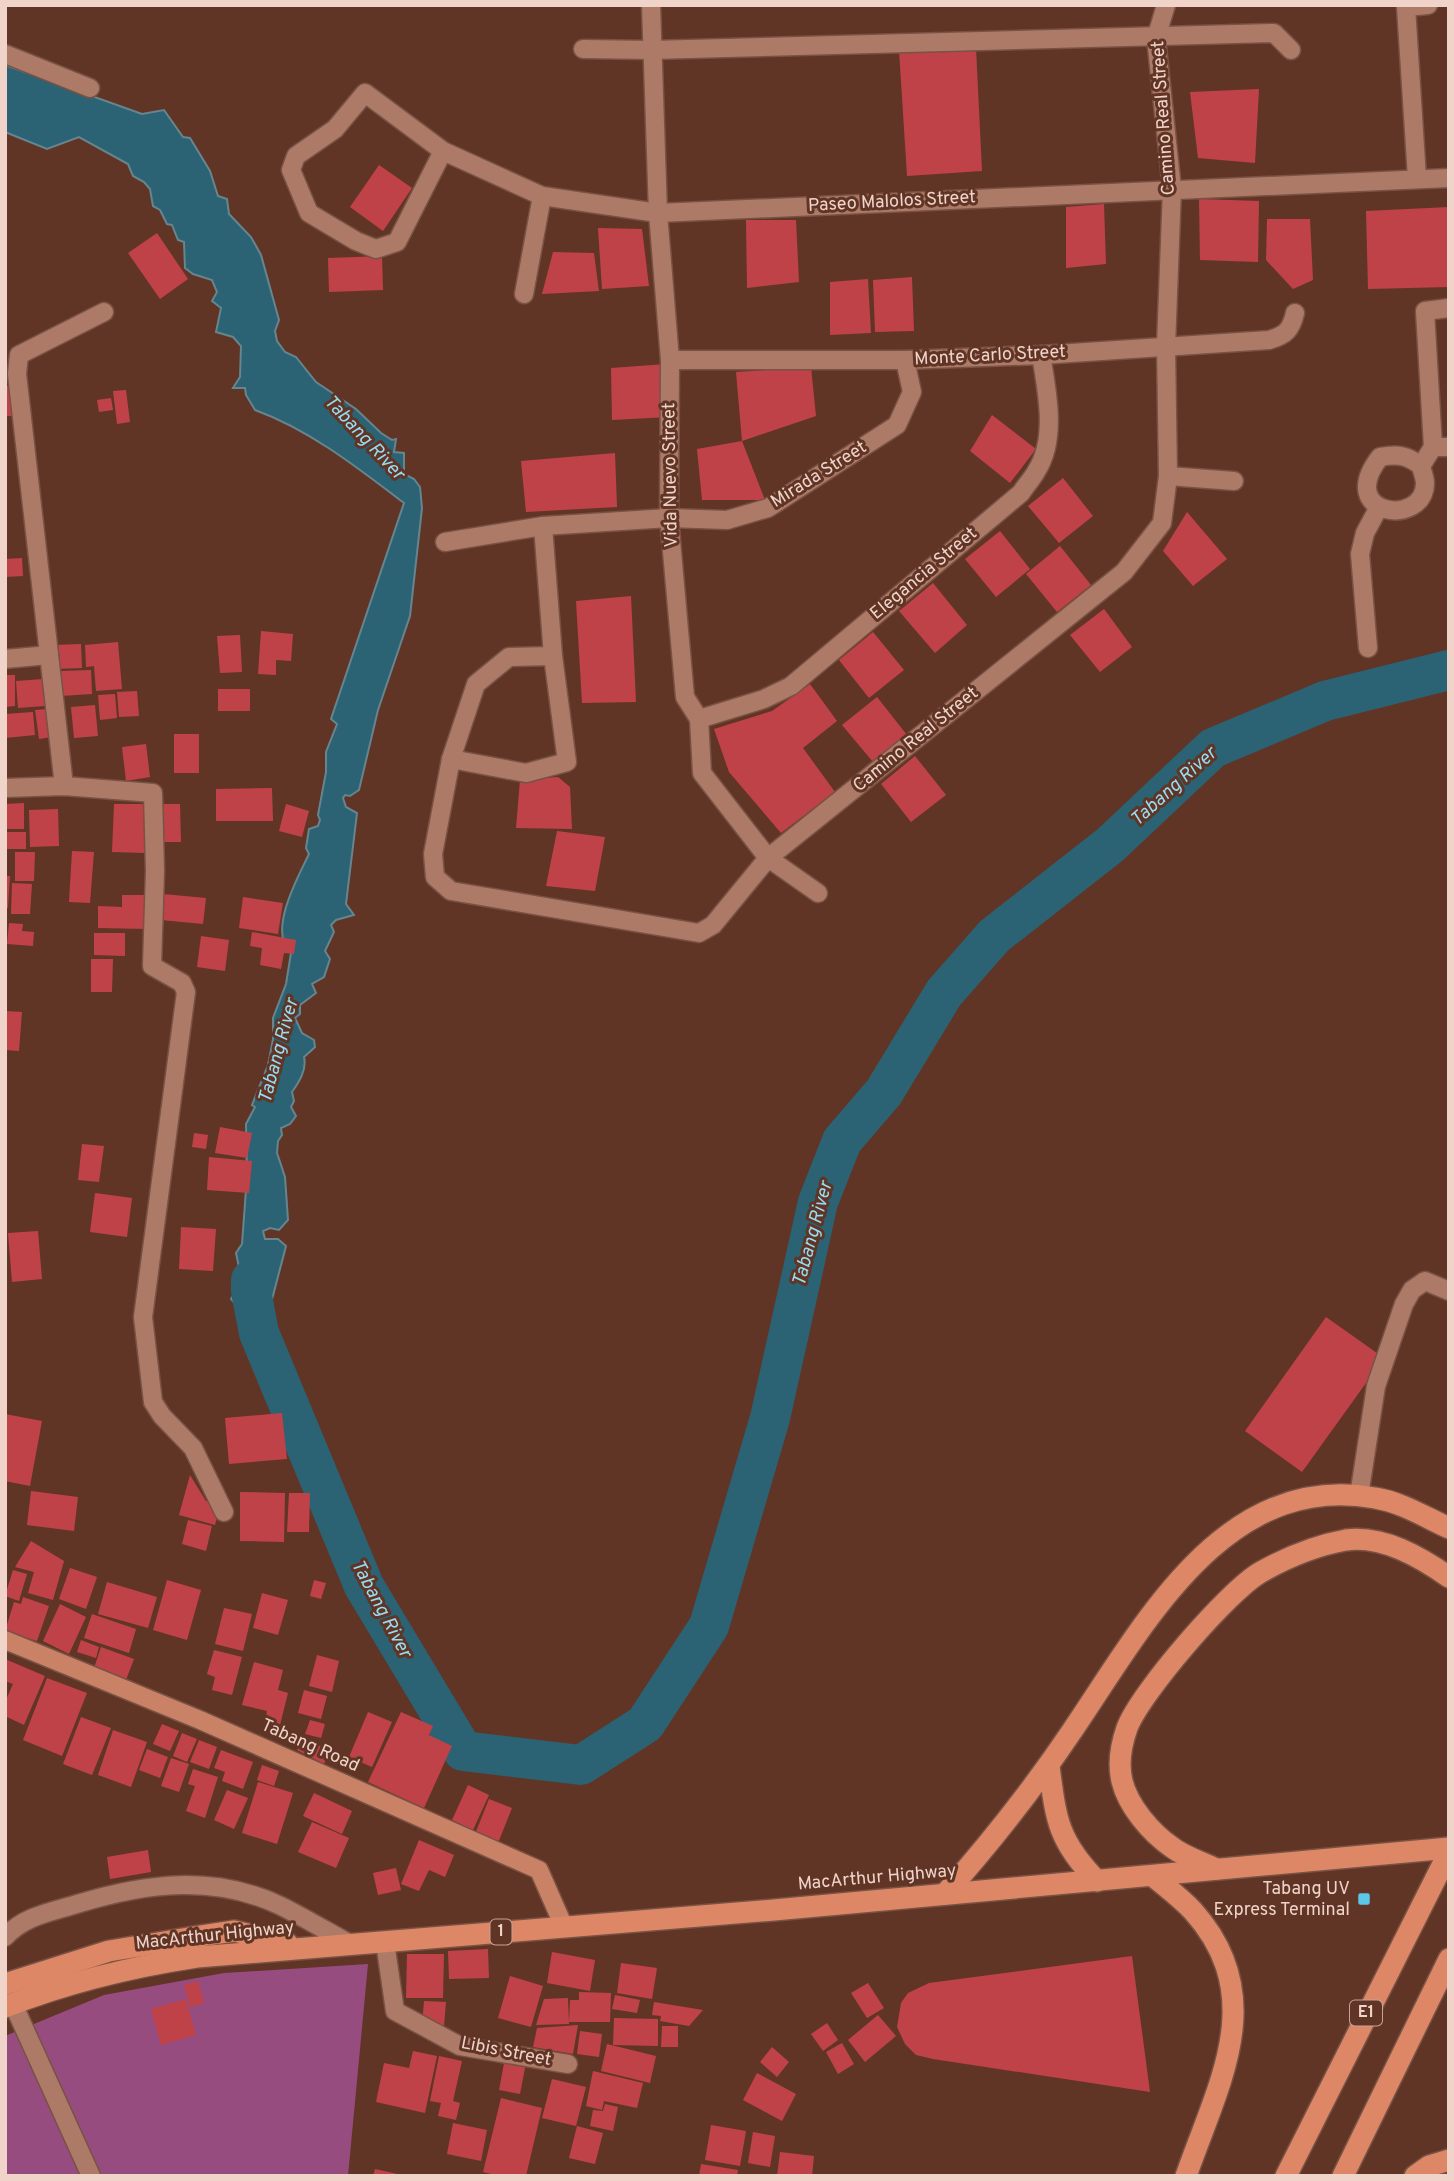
<svg xmlns="http://www.w3.org/2000/svg" width="1454" height="2181" viewBox="0 0 1454 2181" font-family="Overpass,sans-serif">
	<style>
		.green { fill: #974c7f }
		.water { fill: #2b6374; stroke: #66858e; stroke-width: 2 }
		.lines { fill: none; stroke-linecap: round; stroke-linejoin: round }
		.river { stroke: #2b6374; stroke-width: 40 }
		.building { fill: #c04249 }
		.minor-casing { stroke: #785244; stroke-width: 21 }
		.major-casing { stroke: #785244; stroke-width: 21 }
		.highway-casing { stroke: #785244; stroke-width: 24 }
		.minor { stroke: #ad7a68; stroke-width: 18 }
		.major { stroke: #ca8267; stroke-width: 18 }
		.highway { stroke: #dd8767; stroke-width: 21 }
		.poi-dot { fill: #5cc7e8; stroke: #613525; stroke-width: 2.5 }
		.labels { text-anchor: middle; dominant-baseline: central; stroke-width: 6; stroke-linejoin: round; paint-order: stroke }
		.shield { fill: #613525; stroke: #c5a498; stroke-width: 2 }
		.shield-label { font-size: 16px; font-weight: bold; fill: #f0d3c9 }
		.street-label { font-size: 18px; fill: #f0d3c9; stroke: #613525 }
		.poi-label { font-size: 18px; fill: #f0d3c9; stroke: #613525; text-anchor: end }
		.water-label { font-size: 19px; font-style: italic; fill: #96dcf3; stroke: #613525 }
	</style>
	<rect width="100%" height="100%" fill="#613525"/>
	<polygon class="green" points="368,1964 348,2176 5,2176 5,2036 104,1995 224,1973"/>
	<path class="water" d="M5,65L142,114L164,110L183,137L190,138L210,171L218,196L227,199L229,214L251,237L261,255L279,320L275,331L277,341L285,352L296,357L316,382L356,409L381,433L392,440L396,439L394,452L404,453V474L414,479L420,487L422,508L410,616L378,710L359,790L350,796L345,795L343,798L346,807L357,813L346,904L354,915L336,920L331,925L334,932L325,951L330,959L324,977L312,984L316,993L300,1005V1014L295,1018L302,1033L314,1040L315,1047L304,1057C307,1070 299,1082 292,1092L294,1101L291,1107L296,1116L290,1124L281,1128L282,1135L278,1141L277,1153L285,1177L288,1220L279,1230L270,1228L263,1231L265,1239H278L286,1246L269,1311L259,1333L231,1299L242,1282L236,1253L242,1244L247,1176L246,1124L255,1107L252,1105L268,1065L273,1039V1018L286,984L291,953C267,932 298,877 309,854L306,848L309,829L318,826L320,820L318,815L326,772V752L337,724L331,719L404,503C358,468 310,430 255,410L246,395L245,388H233L240,377L241,346L233,337L216,332L221,308L212,301L217,292L212,280L193,274L185,268L184,242L178,240L172,225L167,224L160,210L153,206L150,189L144,182L133,176L128,164L79,137L47,149L5,132Z"/>
	<g class="lines">
		<polyline class="river" points="251,1280 251,1291 259,1333 364,1586 463,1751 581,1765 645,1724 709,1626 770,1418 818,1202 842,1141 884,1092 944,993 994,936 1110,845 1213,748 1325,701 1449,670"/>
	</g>
	<g class="building">
		<polygon points="976,48 982,171 907,176 899,50"/>
		<polygon points="1259,89 1255,163 1198,158 1190,92"/>
		<polygon points="379,165 412,188 383,231 350,207"/>
		<polygon points="1199,199 1259,201 1258,262 1200,260"/>
		<polygon points="1104,204 1106,264 1066,268 1066,207"/>
		<polygon points="1449,207 1449,287 1368,289 1366,211"/>
		<polygon points="1267,219 1310,219 1313,280 1293,289 1266,260"/>
		<polygon points="746,220 796,220 799,282 747,288"/>
		<polygon points="598,228 642,229 649,286 602,289"/>
		<polygon points="157,233 188,279 160,299 128,253"/>
		<polygon points="553,252 594,253 599,291 542,294"/>
		<polygon points="382,256 383,290 329,292 328,258"/>
		<polygon points="912,277 914,331 875,332 873,280"/>
		<polygon points="868,279 871,333 830,335 830,282"/>
		<polygon points="666,364 669,417 612,420 611,368"/>
		<polygon points="811,367 816,416 742,441 736,372"/>
		<polygon points="5,386 11,386 13,416 5,416"/>
		<polygon points="126,390 130,422 117,424 113,391"/>
		<polygon points="111,398 113,410 99,412 97,400"/>
		<polygon points="992,415 1036,449 1010,483 970,451"/>
		<polygon points="742,441 765,500 702,500 697,449"/>
		<polygon points="615,453 617,507 526,512 521,461"/>
		<polygon points="1063,478 1093,516 1059,543 1028,506"/>
		<polygon points="1187,512 1227,559 1193,586 1163,551"/>
		<polygon points="1000,531 1030,569 996,597 965,559"/>
		<polygon points="1060,546 1091,585 1057,612 1026,574"/>
		<polygon points="22,558 23,576 5,577 5,559"/>
		<polygon points="933,583 967,625 935,653 899,611"/>
		<polygon points="631,596 636,702 582,703 576,601"/>
		<polygon points="1104,609 1132,647 1100,672 1070,635"/>
		<polygon points="261,631 293,634 291,661 276,660 276,675 258,674"/>
		<polygon points="873,632 904,670 869,698 839,660"/>
		<polygon points="240,635 242,672 220,673 217,636"/>
		<polygon points="118,642 122,689 96,691 94,666 86,667 85,645"/>
		<polygon points="81,644 82,668 54,669 53,645"/>
		<polygon points="91,670 92,694 61,696 60,671"/>
		<polygon points="5,675 15,675 15,706 5,707"/>
		<polygon points="43,679 45,706 18,708 16,681"/>
		<polygon points="810,684 837,721 803,748 835,792 781,833 729,772 714,729 772,711"/>
		<rect x="218" y="689" width="32" height="22"/>
		<polygon points="137,691 139,716 119,717 117,692"/>
		<polygon points="115,694 117,718 100,720 98,695"/>
		<polygon points="877,697 907,735 873,762 842,725"/>
		<polygon points="95,705 98,736 74,738 71,707"/>
		<polygon points="48,709 52,737 39,739 35,710"/>
		<polygon points="33,712 35,735 5,738 5,714"/>
		<rect x="174" y="734" width="25" height="39"/>
		<polygon points="146,744 150,777 126,781 122,747"/>
		<polygon points="915,756 946,795 911,822 881,784"/>
		<polygon points="558,777 570,787 572,829 516,828 520,780"/>
		<polygon points="272,788 273,821 216,821 216,789"/>
		<polygon points="24,803 24,829 5,829 5,804"/>
		<polygon points="114,804 146,804 145,853 112,852"/>
		<polygon points="157,804 180,804 181,842 158,842"/>
		<polygon points="286,804 309,811 302,837 279,831"/>
		<polygon points="58,809 59,846 30,847 29,810"/>
		<polygon points="557,831 605,837 595,891 546,886"/>
		<rect x="5" y="832" width="21" height="17"/>
		<polygon points="72,851 94,852 90,903 69,902"/>
		<polygon points="15,852 35,852 34,881 15,881"/>
		<polygon points="5,876 10,876 8,908 5,908"/>
		<polygon points="12,883 32,884 30,914 11,914"/>
		<polygon points="163,894 206,898 203,924 161,920"/>
		<polygon points="122,895 148,895 147,929 98,928 98,906 122,907"/>
		<polygon points="243,897 283,903 278,934 239,928"/>
		<polygon points="9,923 23,924 22,931 34,932 33,946 7,944"/>
		<polygon points="252,932 296,940 294,954 284,953 281,969 260,965 262,948 250,946"/>
		<polygon points="94,933 125,933 125,956 94,955"/>
		<polygon points="201,936 229,940 225,971 197,967"/>
		<polygon points="91,959 113,959 112,992 91,992"/>
		<polygon points="6,1011 22,1012 19,1051 5,1050"/>
		<polygon points="220,1127 252,1133 247,1158 215,1153"/>
		<polygon points="194,1133 208,1135 206,1149 192,1147"/>
		<polygon points="82,1144 104,1146 99,1182 78,1180"/>
		<polygon points="209,1157 252,1161 249,1193 207,1190"/>
		<polygon points="95,1193 132,1198 127,1237 90,1232"/>
		<polygon points="181,1227 216,1229 213,1271 179,1269"/>
		<polygon points="38,1231 42,1279 12,1282 8,1233"/>
		<polygon points="1326,1317 1384,1358 1302,1472 1245,1431"/>
		<polygon points="282,1413 287,1459 229,1464 225,1418"/>
		<polygon points="5,1414 42,1421 30,1486 5,1481"/>
		<polygon points="190,1475 206,1501 220,1505 215,1525 179,1515"/>
		<polygon points="31,1491 78,1497 74,1531 27,1525"/>
		<polygon points="240,1492 285,1493 284,1542 240,1541"/>
		<polygon points="289,1493 310,1493 309,1532 287,1532"/>
		<polygon points="188,1520 212,1526 206,1551 182,1544"/>
		<polygon points="31,1541 64,1561 53,1600 28,1593 34,1572 15,1567"/>
		<polygon points="70,1568 97,1577 86,1609 59,1599"/>
		<polygon points="13,1570 27,1574 19,1601 5,1596"/>
		<polygon points="167,1580 201,1590 187,1640 153,1630"/>
		<polygon points="314,1580 326,1583 321,1599 310,1596"/>
		<polygon points="107,1582 157,1597 148,1628 98,1614"/>
		<polygon points="262,1593 288,1600 278,1635 253,1628"/>
		<polygon points="23,1597 49,1606 37,1641 5,1631 14,1602 21,1604"/>
		<polygon points="60,1604 86,1617 69,1654 43,1641"/>
		<polygon points="224,1608 252,1614 243,1651 215,1644"/>
		<polygon points="92,1614 136,1629 129,1653 84,1638"/>
		<polygon points="81,1640 99,1647 96,1658 77,1652"/>
		<polygon points="101,1647 134,1659 126,1680 94,1668"/>
		<polygon points="214,1650 242,1657 232,1695 212,1690 215,1677 207,1674"/>
		<polygon points="317,1655 339,1661 332,1692 309,1686"/>
		<polygon points="5,1659 45,1676 24,1725 5,1716 5,1702 13,1684 5,1681"/>
		<polygon points="254,1662 283,1670 278,1690 288,1693 280,1725 265,1721 267,1711 242,1705"/>
		<polygon points="47,1678 87,1693 62,1756 23,1740"/>
		<polygon points="304,1690 327,1696 321,1719 298,1713"/>
		<polygon points="368,1712 392,1722 372,1767 349,1757"/>
		<polygon points="401,1712 433,1726 429,1735 452,1746 424,1808 368,1782"/>
		<polygon points="81,1717 111,1728 92,1775 63,1764"/>
		<polygon points="310,1720 325,1724 321,1738 305,1734"/>
		<polygon points="162,1724 179,1731 170,1751 153,1744"/>
		<polygon points="113,1730 147,1742 131,1787 98,1775"/>
		<polygon points="182,1733 197,1739 187,1762 173,1756"/>
		<polygon points="304,1738 330,1751 324,1764 297,1750"/>
		<polygon points="199,1740 217,1747 209,1769 190,1762"/>
		<polygon points="147,1749 168,1757 160,1778 139,1770"/>
		<polygon points="221,1750 253,1762 243,1789 222,1781 225,1772 214,1768"/>
		<polygon points="171,1758 189,1764 179,1792 161,1786"/>
		<polygon points="262,1765 279,1771 274,1786 257,1780"/>
		<polygon points="193,1769 218,1777 205,1818 186,1811 195,1786 188,1784"/>
		<polygon points="258,1782 293,1793 277,1844 242,1833"/>
		<polygon points="468,1785 489,1795 473,1830 452,1820"/>
		<polygon points="227,1790 248,1798 234,1829 214,1820"/>
		<polygon points="314,1793 352,1811 342,1834 303,1816"/>
		<polygon points="489,1799 512,1808 498,1843 475,1834"/>
		<polygon points="312,1822 349,1838 336,1868 298,1852"/>
		<polygon points="419,1840 454,1855 445,1877 429,1870 419,1891 401,1884"/>
		<polygon points="148,1850 151,1872 110,1879 107,1857"/>
		<polygon points="396,1868 401,1890 378,1895 373,1873"/>
		<polygon points="488,1949 489,1978 449,1979 448,1951"/>
		<polygon points="552,1952 595,1960 590,1991 547,1983"/>
		<polygon points="407,1954 444,1954 443,1998 406,1998"/>
		<polygon points="1132,1956 1150,2092 933,2059 916,2055 905,2044 897,2027 901,2003 908,1993 929,1983"/>
		<polygon points="621,1963 657,1968 652,1999 617,1993"/>
		<polygon points="510,1976 543,1986 531,2027 498,2018"/>
		<polygon points="198,1981 204,2003 190,2007 184,1985"/>
		<polygon points="868,1983 884,2008 867,2018 851,1993"/>
		<polygon points="579,1992 611,1993 610,2022 569,2022 570,2000 579,2000"/>
		<polygon points="615,1995 640,2000 637,2013 612,2009"/>
		<polygon points="568,1998 569,2024 536,2025 544,1999"/>
		<polygon points="186,1999 196,2035 161,2045 151,2009"/>
		<polygon points="424,2001 446,2002 444,2026 422,2025"/>
		<polygon points="654,2002 703,2010 689,2026 660,2021 661,2016 652,2015"/>
		<polygon points="878,2015 896,2036 865,2062 848,2040"/>
		<polygon points="614,2018 658,2019 658,2046 613,2045"/>
		<polygon points="827,2023 838,2040 823,2051 811,2034"/>
		<polygon points="578,2025 573,2054 533,2047 537,2028"/>
		<polygon points="662,2026 678,2026 678,2047 661,2047"/>
		<polygon points="580,2031 602,2034 599,2057 577,2054"/>
		<polygon points="842,2043 854,2064 838,2074 826,2052"/>
		<polygon points="607,2044 656,2056 650,2083 601,2071"/>
		<polygon points="772,2047 789,2062 777,2077 760,2062"/>
		<polygon points="413,2051 437,2056 425,2113 376,2102 384,2063 409,2068"/>
		<polygon points="439,2056 462,2061 453,2101 460,2103 456,2120 438,2116 441,2103 430,2101"/>
		<polygon points="505,2058 526,2063 520,2094 499,2090"/>
		<polygon points="593,2071 643,2083 637,2108 604,2101 602,2110 586,2106"/>
		<polygon points="757,2073 796,2094 782,2121 743,2100"/>
		<polygon points="552,2079 586,2087 576,2126 542,2118"/>
		<polygon points="501,2098 542,2108 526,2176 499,2176 483,2172"/>
		<polygon points="605,2104 618,2107 613,2131 590,2126 593,2110 603,2111"/>
		<polygon points="453,2123 487,2130 481,2161 447,2154"/>
		<polygon points="711,2125 746,2131 740,2166 705,2160"/>
		<polygon points="577,2126 603,2133 595,2164 569,2158"/>
		<polygon points="753,2132 775,2136 770,2167 748,2163"/>
		<polygon points="780,2152 814,2156 812,2176 777,2176"/>
		<polygon points="701,2164 738,2170 737,2176 699,2176"/>
		<polygon points="375,2169 402,2175 402,2176 373,2176"/>
	</g>
	<g class="lines">
		<defs>
			<g id="minor">
				<polyline points="651,5 658,213 670,360 669,518 685,697 699,719 702,773 768,858 818,893"/>
				<polyline points="583,49 651,50 1274,33 1291,50"/>
				<polyline points="5,54 90,88"/>
				<polyline points="443,151 397,242 376,249 356,241 309,213 291,170 296,156 335,129 365,93 443,151 542,196 658,213 1449,178"/>
				<polyline points="1417,178 1406,7 1428,5"/>
				<polyline points="524,294 542,196"/>
				<polyline points="1449,308 1425,311 1433,447 1449,447"/>
				<path d="M670,360H905L1041,355L1269,340C1286,335 1291,330 1295,313"/>
				<path d="M1421,466C1407,455 1398,454 1380,457C1334,516 1425,528 1425,483C1425,478 1422,471 1421,466L1433,447"/>
				<polyline points="1168,476 1234,481"/>
				<polyline points="543,526 669,518 727,520 768,508 897,425 912,392 905,360"/>
				<polyline points="445,542 543,526 553,656 567,762 526,773 451,759"/>
				<polyline points="1368,648 1360,554 1365,533 1379,507"/>
				<polyline points="553,656 509,657 476,684 451,759 433,854 435,877 451,891 699,933 713,925 768,858 1124,572 1162,523 1168,476 1166,346 1172,189 1156,38 1166,5"/>
				<polyline points="5,659 49,655"/>
				<path d="M699,719L764,699L791,686L1021,493C1026,485 1033,478 1037,470C1057,438 1047,391 1041,355"/>
				<polyline points="64,786 17,374 19,355 104,312"/>
				<polyline points="5,788 64,786 153,793 155,871 152,966 182,983 186,992 143,1317 153,1402 162,1416 193,1448 224,1512"/>
				<polyline points="1359,1496 1376,1386 1404,1304 1412,1290 1425,1281 1449,1291"/>
				<path d="M5,1937C24,1916 51,1912 77,1904C146,1883 214,1874 281,1906C305,1918 328,1932 352,1945"/>
				<polyline points="385,1942 395,2011 460,2046 568,2064"/>
				<polyline points="5,1986 91,2176"/>
			</g>
			<polyline id="major" points="5,1640 200,1720 539,1870 564,1927"/>
			<g id="highway">
				<path d="M1049,1766C1056,1820 1058,1841 1097,1881"/>
				<path d="M1216,1869C1202,1862 1185,1857 1173,1848C1151,1833 1128,1806 1122,1781C1118,1764 1121,1745 1127,1728C1140,1693 1229,1590 1261,1572C1286,1558 1318,1545 1346,1540C1383,1535 1420,1557 1449,1577"/>
				<path d="M1153,1876C1166,1887 1181,1898 1193,1911C1270,1997 1218,2084 1186,2176"/>
				<path d="M945,1894C991,1842 1033,1789 1072,1731C1143,1627 1224,1470 1375,1498C1401,1502 1425,1517 1449,1528"/>
				<polyline points="5,1984 109,1951 200,1936 234,1931 287,1943"/>
				<path d="M5,2007C68,1982 131,1967 197,1957L774,1910L1449,1848"/>
				<polyline points="1286,2176 1449,1852"/>
				<polyline points="1343,2176 1449,1959"/>
				<polyline points="1415,2176 1429,2166 1449,2160"/>
			</g>
		</defs>
		<use href="#minor" class="minor-casing"/>
		<use href="#major" class="major-casing"/>
		<use href="#highway" class="highway-casing"/>
		<use href="#minor" class="minor"/>
		<use href="#major" class="major"/>
		<use href="#highway" class="highway"/>
	</g>
	<rect class="poi-dot" x="1357" y="1892" width="14" height="14" rx="3.5"/>
	<g class="labels">
		<g class="shield">
			<rect x="490.5" y="1919.5" width="21" height="25" rx="5"/>
			<rect x="1350" y="2000.5" width="32" height="25" rx="5"/>
		</g>
		<g class="shield-label">
			<text x="501" y="1932">1</text>
			<text x="1366" y="2013">E1</text>
		</g>
		<g class="street-label">
			<text transform="translate(1164 118) rotate(-94)">Camino Real Street</text>
			<text transform="translate(892 202) rotate(-3)">Paseo Malolos Street</text>
			<text transform="translate(990 356) rotate(-3)">Monte Carlo Street</text>
			<text transform="translate(671 475) rotate(-91)">Vida Nuevo Street</text>
			<text transform="translate(819 475) rotate(-32)">Mirada Street</text>
			<text transform="translate(924 574) rotate(-40)">Elegancia Street</text>
			<text transform="translate(916 740) rotate(-39)">Camino Real Street</text>
			<text transform="translate(310 1746) rotate(24)">Tabang Road</text>
			<text transform="translate(877 1878) rotate(-5)">MacArthur Highway</text>
			<text transform="translate(215 1936) rotate(-6)">MacArthur Highway</text>
			<text transform="translate(506 2052) rotate(11)">Libis Street</text>
		</g>
		<g class="poi-label">
			<text x="1350" y="1889">Tabang UV<tspan x="1350" dy="21">Express Terminal</tspan></text>
		</g>
		<g class="water-label">
			<text transform="translate(364 438) rotate(47)">Tabang River</text>
			<text transform="translate(1174 787) rotate(-42)">Tabang River</text>
			<text transform="translate(279 1051) rotate(-75)">Tabang River</text>
			<text transform="translate(813 1234) rotate(-75)">Tabang River</text>
			<text transform="translate(381 1609) rotate(62)">Tabang River</text>
		</g>
	</g>
	<rect width="1454" height="2181" fill="none" stroke="#f0d3c9" stroke-width="14"/>
</svg>
